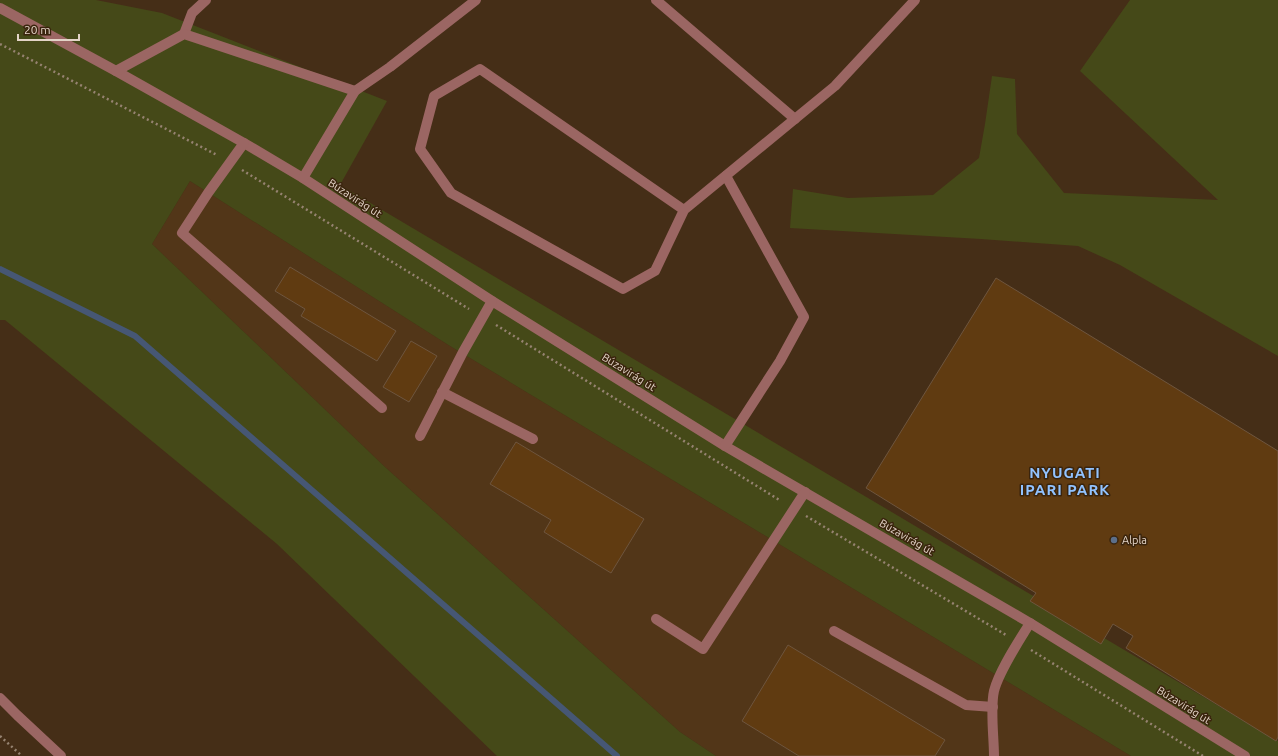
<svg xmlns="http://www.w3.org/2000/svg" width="1278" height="756" viewBox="0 0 1278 756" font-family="Ubuntu,sans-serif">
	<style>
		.built { fill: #523618 }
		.green { fill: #454918 }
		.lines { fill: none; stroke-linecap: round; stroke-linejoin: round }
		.stream { stroke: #465774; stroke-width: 6 }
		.building { fill: #603b11; stroke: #6e553e }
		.path { stroke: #968371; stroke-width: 2.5; stroke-dasharray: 2 3; stroke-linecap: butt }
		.minor { stroke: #9b6663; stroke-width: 10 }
		.service-dot { fill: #5c6f8a; stroke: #3a240d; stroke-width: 1.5 }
		.labels { text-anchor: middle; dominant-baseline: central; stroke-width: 3; stroke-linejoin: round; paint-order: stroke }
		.street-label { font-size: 11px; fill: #e3d4c7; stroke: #3a240d }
		.poi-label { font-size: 11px; fill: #e3d4c7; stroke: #3a240d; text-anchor: start }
		.district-label { font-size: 15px; font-weight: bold; letter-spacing: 1px; fill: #92c3ff; stroke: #3a240d }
	</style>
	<rect width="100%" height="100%" fill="#452e17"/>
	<polygon class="built" points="190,181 450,346 1131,756 716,756 680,732 385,467 152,244"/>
	<g class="green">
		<polygon points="0,0 96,0 162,13 387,101 340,185 1278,741 1278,756 1131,756 450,346 190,181 152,244 385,467 680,732 716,756 497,756 277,544 5,320 0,320"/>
		<polygon points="1130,0 1278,0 1278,356 1120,265 1078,246 981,239 790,228 793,189 848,198 933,195 979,158 985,124 992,76 1015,79 1017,134 1064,193 1218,200 1080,71"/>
	</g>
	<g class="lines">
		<polyline class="stream" points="0,269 135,336 617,756"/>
	</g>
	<g class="building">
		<polygon points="290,267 396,331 377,361 301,316 305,309 275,291"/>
		<polygon points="996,278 1278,451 1278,737 1276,741 1126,648 1133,636 1113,624 1101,644 1030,601 1036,593 866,488"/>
		<polygon points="411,341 437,356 409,402 383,387"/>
		<polygon points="516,442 644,519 611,573 544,532 551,520 490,484"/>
		<polygon points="788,645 945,740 935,756 799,756 742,721"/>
	</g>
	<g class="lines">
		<g class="path">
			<polyline points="0,44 217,155"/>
			<polyline points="242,170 469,309"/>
			<polyline points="496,325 781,501"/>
			<polyline points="806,516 1006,635"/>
			<polyline points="1031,650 1203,756"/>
			<polyline points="0,736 22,756"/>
		</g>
		<g class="minor">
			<polyline points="656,0 795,119"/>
			<polyline points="0,8 116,71 244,143 303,178 492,301 725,446 1030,623 1245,756"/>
			<polyline points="184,34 192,13 206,0"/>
			<polyline points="116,71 184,34 355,91"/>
			<polyline points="244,143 208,193 182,233 382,408"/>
			<polyline points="303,178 355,91 390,67 476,0"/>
			<polyline points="684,210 480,69 434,96 420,149 451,193 623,289 655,271 684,210 835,86 915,0"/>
			<polyline points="442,392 533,439"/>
			<polyline points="420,436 463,352 492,301"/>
			<polyline points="725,446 780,361 804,317 726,176"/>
			<polyline points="656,619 703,649 805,492"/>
			<polyline points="834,631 966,705 993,707"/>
			<polyline points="0,698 17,715 61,756"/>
			<path d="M994,756C994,738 990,708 994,691C999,671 1019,641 1030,623"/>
		</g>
	</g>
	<circle class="service-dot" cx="1114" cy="540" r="4"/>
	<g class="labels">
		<g class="street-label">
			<text transform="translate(355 198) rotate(33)">Búzavirág út</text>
			<text transform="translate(629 372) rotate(32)">Búzavirág út</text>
			<text transform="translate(907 537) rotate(30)">Búzavirág út</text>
			<text transform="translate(1184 705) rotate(32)">Búzavirág út</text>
		</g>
		<g class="poi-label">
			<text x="1122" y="540">Alpla</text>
		</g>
		<g class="district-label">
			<text x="1065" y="472">NYUGATI<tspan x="1065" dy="17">IPARI PARK</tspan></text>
		</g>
	</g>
	<path d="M18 34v6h61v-6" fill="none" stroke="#e3d4c7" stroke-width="2"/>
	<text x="24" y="34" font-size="12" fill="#e3d4c7" stroke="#3a240d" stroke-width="3" paint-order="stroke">20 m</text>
</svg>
